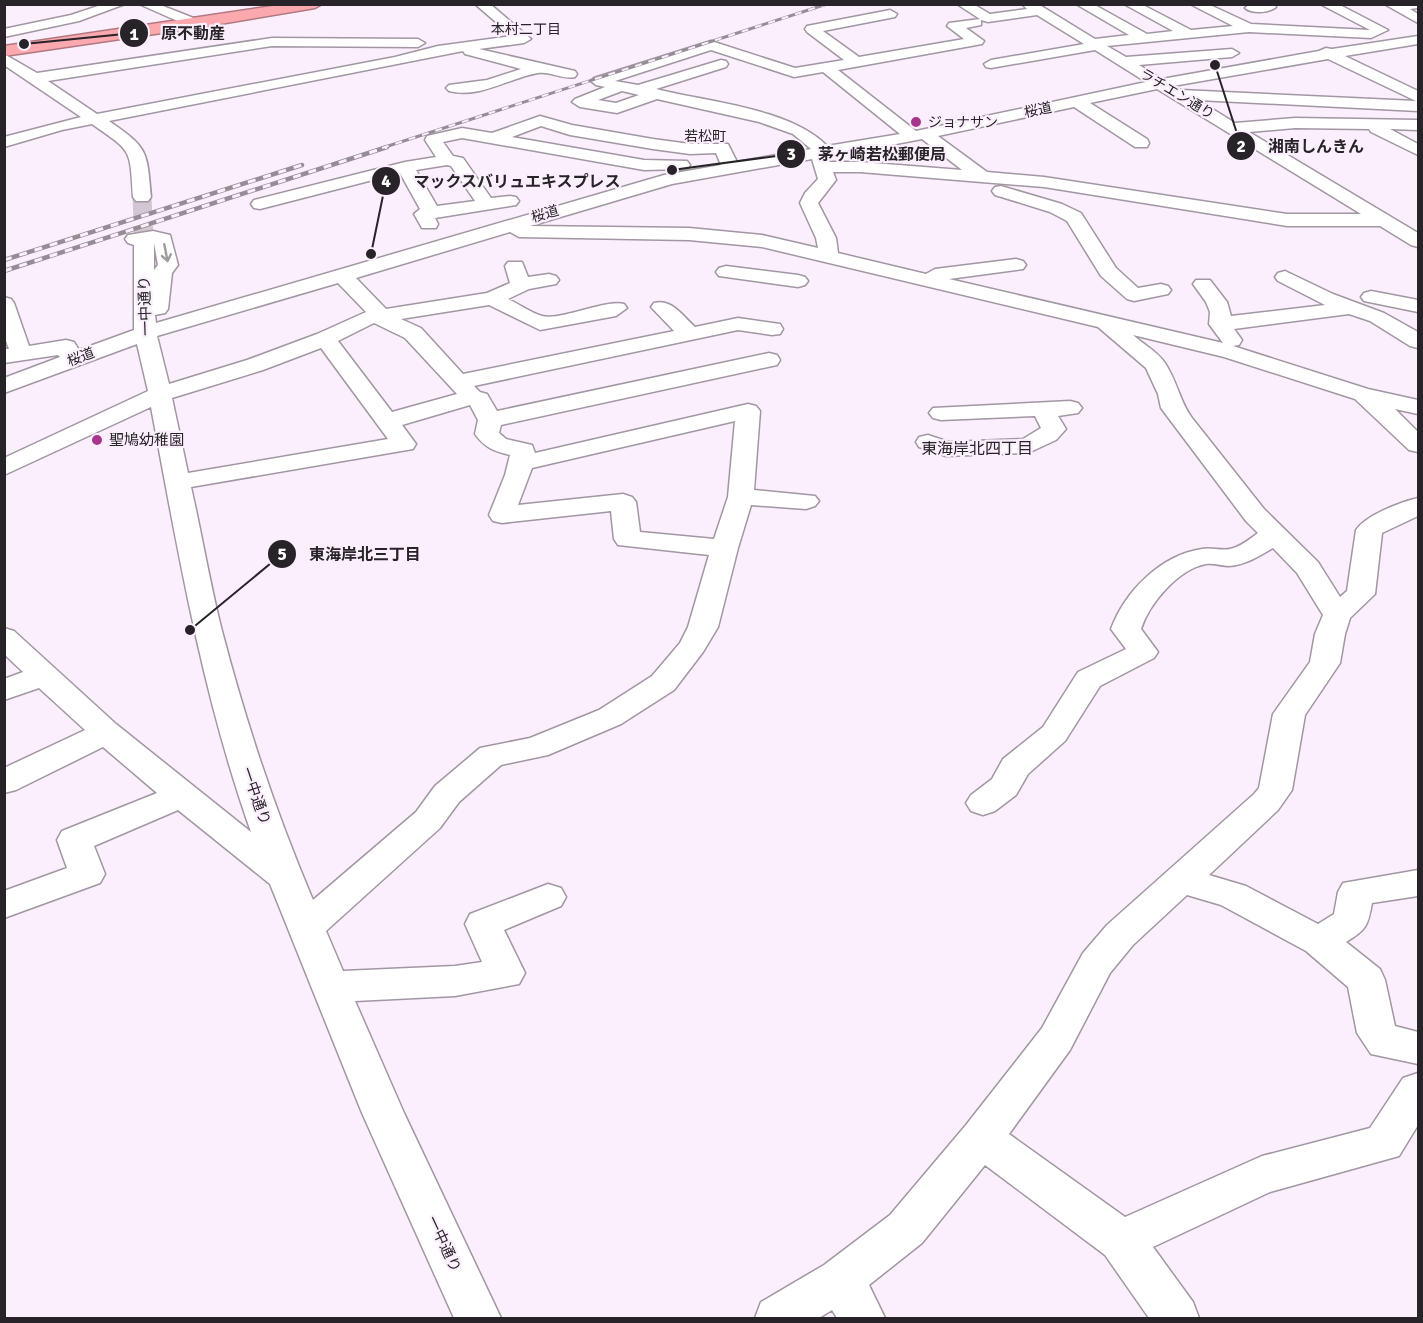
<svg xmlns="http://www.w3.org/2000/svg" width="1423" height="1323" viewBox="0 0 1423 1323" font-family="Signika,'Noto Sans JP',sans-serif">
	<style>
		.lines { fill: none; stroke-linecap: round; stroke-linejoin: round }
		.minor-tunnel { stroke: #d1c6d2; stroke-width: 19; stroke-dasharray: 19 10; stroke-linecap: butt }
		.minor-casing { stroke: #a196a2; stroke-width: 3 }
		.highway-casing { stroke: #b1797f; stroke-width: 3 }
		.minor { fill: #fff; fill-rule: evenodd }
		.highway { fill: #fba8ae; fill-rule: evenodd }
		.rail-far1-casing { stroke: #958d96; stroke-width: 3 }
		.rail-casing { stroke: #958d96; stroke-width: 4.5 }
		.rail-far1 { stroke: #fbeffd; stroke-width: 2; stroke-dasharray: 7; stroke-linecap: butt }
		.rail { stroke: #fbeffd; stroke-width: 3; stroke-dasharray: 8; stroke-linecap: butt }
		.oneway { stroke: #9e9c9e }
		.poi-dot { fill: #a8348e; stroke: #fbeffd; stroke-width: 2 }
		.labels { text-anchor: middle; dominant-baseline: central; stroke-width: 4.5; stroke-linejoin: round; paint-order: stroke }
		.far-neighbourhood-label { font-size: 14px; fill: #282328; stroke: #fbeffd }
		.far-street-label { font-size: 14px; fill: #282328; stroke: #fbeffd }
		.far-poi-label { font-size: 14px; fill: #282328; stroke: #fbeffd; text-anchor: start }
		.street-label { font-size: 15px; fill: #282328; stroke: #fbeffd }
		.poi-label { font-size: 15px; fill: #282328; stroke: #fbeffd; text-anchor: start }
		.neighbourhood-label { font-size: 16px; fill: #282328; stroke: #fbeffd }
		.leader { fill: none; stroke: #282328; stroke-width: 2 }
		.callout-dot { fill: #282328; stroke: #fbeffd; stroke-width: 2 }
		.mark-label { font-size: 18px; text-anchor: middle; font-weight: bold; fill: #fff }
		.callout-label { font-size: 16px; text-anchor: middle; font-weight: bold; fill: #282328; stroke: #fbeffd; stroke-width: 4.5; stroke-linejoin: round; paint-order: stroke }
	</style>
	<rect width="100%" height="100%" fill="#fbeffd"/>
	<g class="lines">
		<polyline class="minor-tunnel" points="142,197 144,241"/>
		<defs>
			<g id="minor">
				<polygon points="104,4 125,4 79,21 4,37 4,29 71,15"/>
				<polygon points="139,4 158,4 201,21 203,24 201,27 191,27"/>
				<path d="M475,4H490L531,39L524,43L479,49L575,71L577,74L575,77C563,80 550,71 538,73C509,78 479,99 449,91L446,88L449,85L487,80L521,69L465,54L463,51L109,121C148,148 147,150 151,197L148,201H136L133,197C130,148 132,152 92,124L62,130L4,147V137L81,117L4,65V54L37,73L272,38L418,39L425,43L418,47L272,46L48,81L97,114L395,57L438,46L512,36Z"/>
				<path d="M957,4H973L990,14L1027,9L1022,4H1038L1095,39L1129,35L1076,4H1093L1147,34L1173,31L1124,4H1141L1191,30L1233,26L1190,4H1208L1251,24L1370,30L1320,4H1338L1388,30L1371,38L1249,32L1107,46L1126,57L1232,49L1239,53L1232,57L1139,65L1162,79L1319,51L1326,48L1332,49L1418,36V44L1345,56L1418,91V111L1198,100L1235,123L1295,118L1418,120V130L1390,129L1418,144V155L1371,132L1369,129L1295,128L1249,132L1418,233V247L1411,245L1380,226H1287L1044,187L860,172H833L836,180L818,203L836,238L838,253L926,274L935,269L1016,259L1023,261L1026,265L1023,269L949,279L1223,343L1209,324L1210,312L1206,302L1193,284L1196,280H1210L1227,302L1231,316L1325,305L1278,281L1275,277L1278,273L1285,271L1333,294L1384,313L1418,332V348L1410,346L1370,321L1349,314L1234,329L1242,340L1239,345L1233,346L1368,389L1418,400V414L1395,409L1418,432V452L1409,450L1355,399L1224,357L1133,335C1143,344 1158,352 1165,363C1177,381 1180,402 1192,418L1264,509L1318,562L1340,597L1347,591L1356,530C1366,515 1401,502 1418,498V516L1382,533L1375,594L1350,618L1345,634L1340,663L1305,715L1292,790L1278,810L1209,875L1246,886L1318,924L1334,914L1338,892L1343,883L1418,870V896L1372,903C1368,926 1366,930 1346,942L1380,969L1385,980L1395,1026L1418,1032V1064L1371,1054L1357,1033L1348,987L1306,951L1221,905L1187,895L1133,945L1110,973L1070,1050L1009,1134L1125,1217L1262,1156L1370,1128L1403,1078L1418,1073V1125L1399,1156L1270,1192L1153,1247L1193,1302L1199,1318H1149L1105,1255L985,1165L922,1243L869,1285L885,1318H837L832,1310L819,1318H755L761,1302L824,1265L890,1215L966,1125L1042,1028L1083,953L1107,925L1254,794L1259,788L1273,714L1310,662L1315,634L1323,615L1297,573L1273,548C1259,556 1246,565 1229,566C1222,566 1213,563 1206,564C1178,569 1149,604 1141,629L1158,652L1154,658L1100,686L1065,741L1028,774L1016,795L995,811L983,815L971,811L966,803L971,795L992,779L1003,759L1043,727L1078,672L1126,649L1111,629C1125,591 1161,555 1202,549C1211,547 1221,551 1230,549C1240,547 1250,539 1258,533L1246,521L1161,408L1158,394L1146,368L1098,327L762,247L689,240L519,237L510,232L356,278L386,309L487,293L510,283L505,266L508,262H522L528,277L549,274L556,276L559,280L556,284L529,289L508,299C519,304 531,313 542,316C560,321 606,299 624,304L627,308L616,316L540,330L489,305L401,319L421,328L463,374L674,331L651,307L654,303C671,298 683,316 695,327L738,318L780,324L783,329L780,334L772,335L738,330L474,386L480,392L487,394L497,411L769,353L777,355L780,360L777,365L501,425L499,433L506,439L532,445L535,453L748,404L756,406L760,411L754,490L815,496L819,501L815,506L806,509L751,505L738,548L718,627L703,652L674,690L621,724L548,755L501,765L459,802L440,828L326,931L343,971L455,966L482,962L465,924L470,914L548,884L561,888L566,897L561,906L504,930L525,973L519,984L455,996L355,1001L404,1113L501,1318H454L362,1113L270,884L178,810L94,846L105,874L100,883L4,918V891L67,868L57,840L62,831L157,793L103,747L16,790L4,793V768L85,730L39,688L4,700V679L23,672L4,654V628L14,631L116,724L251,832C202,694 178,551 151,407L4,475V458L148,391L137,344L4,393V378L60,357L58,355L4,363V349H9L4,336V297L11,299L14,303L29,346L66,340L74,342L79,350L134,330V245L128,243L125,239L128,235L153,231L170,235L178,265L172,273L168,309L165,313L155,315L156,323L664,175L721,165L716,153L690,154L653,149L570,135L541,126L512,137L644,160L687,161L690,165L687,169L644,170L462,138L443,142L453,156L463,158L491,198L510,196L516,197L519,201L516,205L435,218L438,224L436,228H422L414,214L420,209L400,173L260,209L254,208L251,204L254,200L405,162L436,157L425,140L427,136L462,128L492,133L540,116L572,125L653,139L690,144H728L737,162L811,149L793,134L759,122L657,99L617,113L580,107L572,102L575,99L605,87L596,85L591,81L594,78L711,41L795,68L844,60L807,32L805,29L807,26L890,10L897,14L895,17L823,31L859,57L964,39L947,26L949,23L980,19ZM1037,15L1084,44L991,60L984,64L986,67L991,68L1095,50L1146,82L916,131L838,70L982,44L984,41L966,28L981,25V20L988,22ZM711,50L794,77L823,72L900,134L827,146C790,108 707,102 656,89L726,67L728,64L726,61L721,60L638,85L615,81ZM1328,59L1416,101L1181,90L1173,86ZM1157,89L1361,214H1287L1044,177L987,172L938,136L1074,107L1135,147H1147L1149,143L1147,139L1090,103ZM622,91L639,95L616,103L598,100ZM922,139L962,170L860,162H830L828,157ZM812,159L818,179L805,193L800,203L816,238L818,248L762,235L689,228L530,226L672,184ZM447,165L451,166L475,201L437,206L416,170ZM154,243L158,265L154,270ZM338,283L366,312L317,334L247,360L169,384L157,336ZM374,323L405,338L457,394L392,412L338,341ZM321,348L388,439L188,473L172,398L263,370ZM470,405L478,420L475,434C485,448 494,451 510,455L505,475L489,515L493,521L502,523L611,511L614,539L618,545L709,555L688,627L680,643L652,676L599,710L530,738L480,748L435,786L416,812L313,900C276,813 246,723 222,631C210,584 202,535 191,487L413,449L416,444L402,425ZM735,421L728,497L714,539L640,532L636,502L632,497L623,494L518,505L532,468Z"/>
				<path d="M1250,4H1274L1276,7C1269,13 1252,14 1245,8Z"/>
				<polygon points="1418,4 1418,8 1410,9 1418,14 1418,23 1386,5"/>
				<polygon points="1001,186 1062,204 1081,213 1116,268 1138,288 1161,284 1168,286 1171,290 1168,294 1134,301 1127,299 1101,276 1067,221 1050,212 995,195 992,191 995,187"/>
				<polygon points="726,266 798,275 805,277 808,281 805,285 798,287 719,276 716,272 719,268"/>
				<polygon points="1371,291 1418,300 1418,312 1364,301 1361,297 1364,293"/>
				<polygon points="1070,401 1078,403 1082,408 1078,413 1058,416 1066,429 1056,440 1028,453 946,456 919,447 916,442 919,437 928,435 949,442 1023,439 1041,428 1035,416 941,420 933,418 929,413 933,408"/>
			</g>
			<polygon id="highway" points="286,4 322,4 315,8 196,28 4,56 4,46"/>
		</defs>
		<use href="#minor" class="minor-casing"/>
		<use href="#highway" class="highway-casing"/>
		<use href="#minor" class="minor"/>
		<use href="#highway" class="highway"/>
		<defs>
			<polyline id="rail-far1" points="382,148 827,4"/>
			<g id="rail">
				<polyline points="4,260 302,165"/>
				<polyline points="4,271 387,147"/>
			</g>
		</defs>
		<use href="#rail-far1" class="rail-far1-casing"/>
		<use href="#rail" class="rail-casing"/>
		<use href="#rail-far1" class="rail-far1"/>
		<use href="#rail" class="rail"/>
	</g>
	<defs><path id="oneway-shaft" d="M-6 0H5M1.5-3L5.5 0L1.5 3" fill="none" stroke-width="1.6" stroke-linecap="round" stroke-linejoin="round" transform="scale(1.5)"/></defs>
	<use class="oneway" href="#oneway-shaft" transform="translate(166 253) rotate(79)"/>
	<g class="poi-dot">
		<circle cx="916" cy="122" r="6"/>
		<circle cx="97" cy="440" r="6"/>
	</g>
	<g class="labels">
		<g class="far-neighbourhood-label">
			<text x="526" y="29">本村二丁目</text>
			<text x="705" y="136">若松町</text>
		</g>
		<g class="far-street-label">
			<text transform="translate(1177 94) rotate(31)">ラチエン通り</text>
			<text transform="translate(1038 110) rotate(-12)">桜道</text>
			<text transform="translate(545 214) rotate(-16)">桜道</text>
			<text transform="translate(81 357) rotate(-21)">桜道</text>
		</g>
		<g class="far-poi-label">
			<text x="928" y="122">ジョナサン</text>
		</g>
		<g class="street-label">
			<text transform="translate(145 306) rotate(-92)">一中通り</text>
			<text transform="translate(256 796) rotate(71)">一中通り</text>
			<text transform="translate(444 1244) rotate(65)">一中通り</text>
		</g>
		<g class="poi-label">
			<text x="109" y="440">聖鳩幼稚園</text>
		</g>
		<g class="neighbourhood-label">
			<text x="977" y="449">東海岸北四丁目</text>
		</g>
	</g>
	<path class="leader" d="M24 44L134 33M1215 65L1241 146M672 170L791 154M371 254L386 181M190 630L282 554"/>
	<g class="callout-dot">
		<circle cx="24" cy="44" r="6"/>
		<circle cx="1215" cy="65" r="6"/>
		<circle cx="672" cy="170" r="6"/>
		<circle cx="371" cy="254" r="6"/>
		<circle cx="190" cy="630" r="6"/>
		<circle cx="134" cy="33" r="15"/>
		<circle cx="1241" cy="146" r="15"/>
		<circle cx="791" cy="154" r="15"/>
		<circle cx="386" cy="181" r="15"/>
		<circle cx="282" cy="554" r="15"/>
	</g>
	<g class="mark-label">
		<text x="134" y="40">1</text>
		<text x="1241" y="152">2</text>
		<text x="791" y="160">3</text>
		<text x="386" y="187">4</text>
		<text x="282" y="560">5</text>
	</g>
	<g class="callout-label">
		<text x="193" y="39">原不動産</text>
		<text x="1316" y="152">湘南しんきん</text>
		<text x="882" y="160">茅ヶ崎若松郵便局</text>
		<text x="517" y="187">マックスバリュエキスプレス</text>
		<text x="365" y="560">東海岸北三丁目</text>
	</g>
	<rect width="1423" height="1323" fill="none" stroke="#282328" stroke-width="12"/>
</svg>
